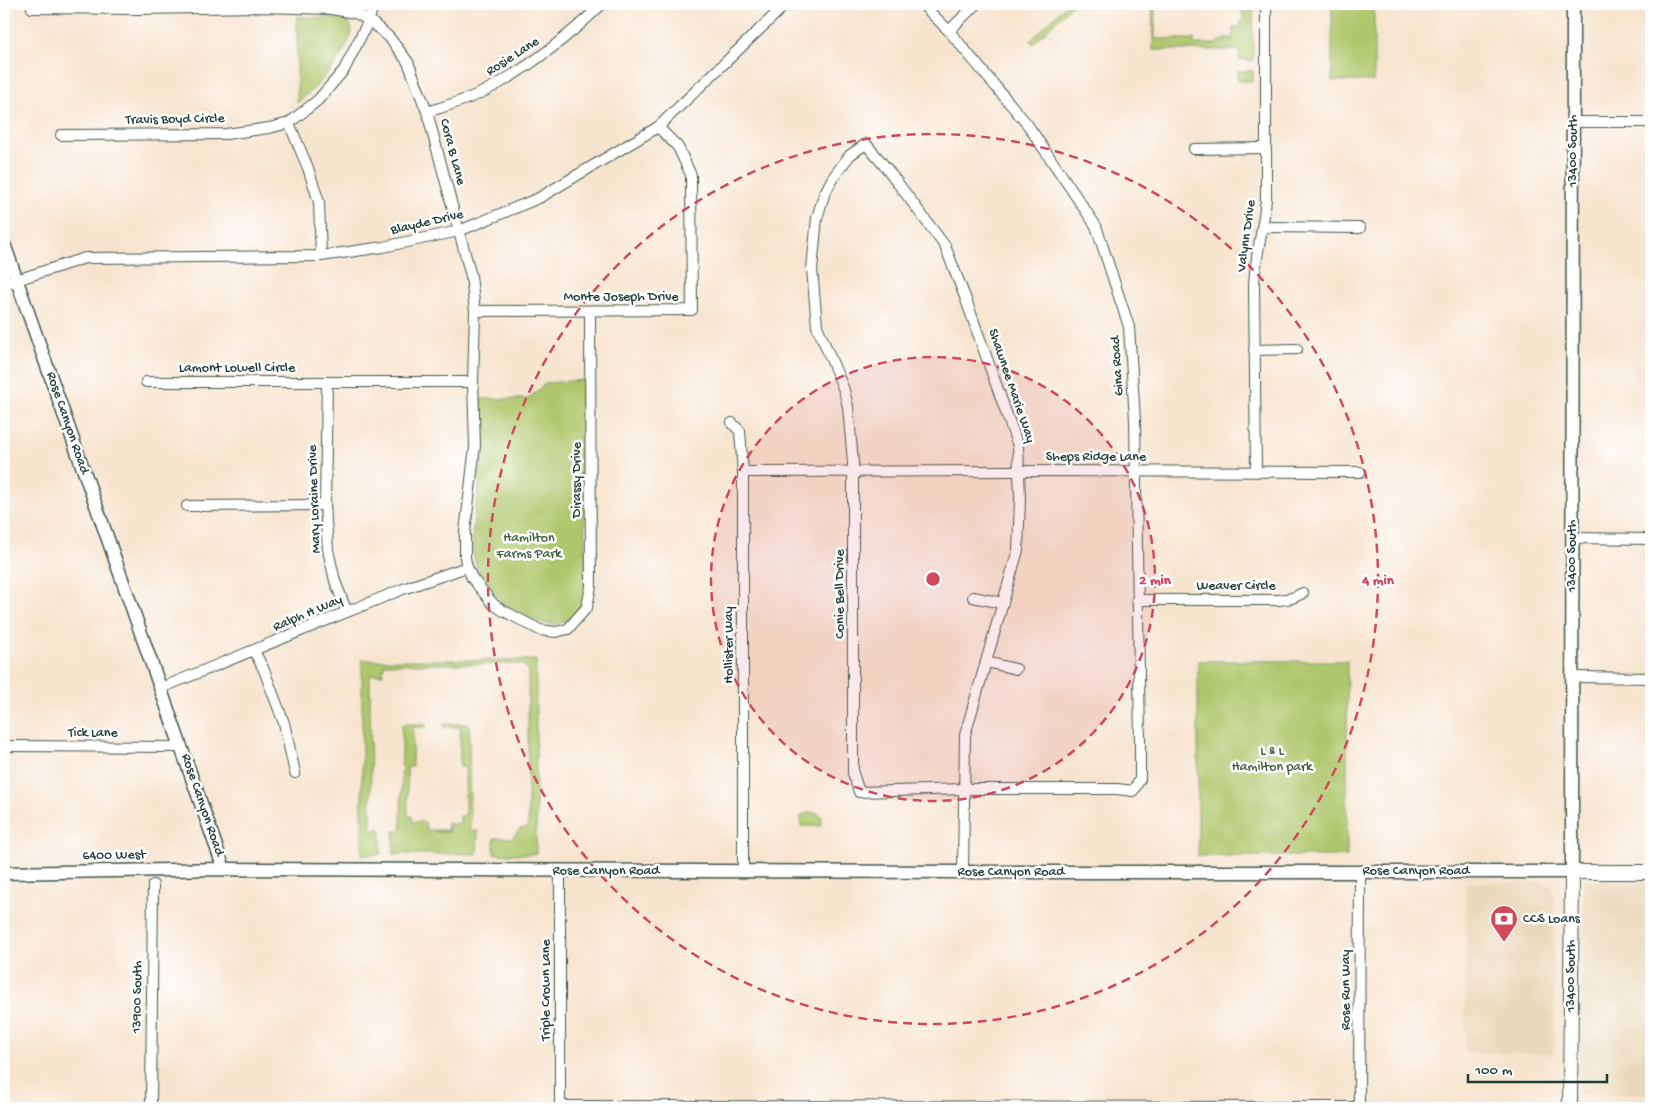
<svg xmlns="http://www.w3.org/2000/svg" width="1655" height="1112" viewBox="0 0 1655 1112" font-family="'Gochi Hand',sans-serif">
	<style>
		.built { fill: #ead8ba }
		.green { fill: #afc76c; stroke: #678250 }
		.lines { fill: none; stroke-linecap: round; stroke-linejoin: round }
		.minor-casing { stroke: #3f564b; stroke-width: 12 }
		.tertiary-casing { stroke: #3f564b; stroke-width: 15 }
		.secondary-casing { stroke: #3f564b; stroke-width: 16 }
		.minor { stroke: #fff; stroke-width: 10 }
		.tertiary { stroke: #fff; stroke-width: 12 }
		.secondary { stroke: #fff; stroke-width: 14 }
		.ring { fill: none; stroke: #d1495b; stroke-width: 2.5; stroke-dasharray: 9 6 }
		.labels { text-anchor: middle; dominant-baseline: central; stroke-width: 5; stroke-linejoin: round; paint-order: stroke }
		.street-label { font-size: 14px; fill: #1f3d34; stroke: #fff }
		.park-label { font-size: 14px; fill: #436042; stroke: #fff }
		.poi-label { font-size: 14px; fill: #1f3d34; stroke: #fff; text-anchor: start }
		.centre { fill: #d1495b; stroke: #fff; stroke-width: 2.5 }
		.ring-label { font-size: 15px; text-anchor: middle; font-weight: bold; fill: #d1495b; stroke: #fff; stroke-width: 5; stroke-linejoin: round; paint-order: stroke }
	</style>
	<rect width="100%" height="100%" fill="#fff"/>
	<filter id="ink" filterUnits="userSpaceOnUse"><feTurbulence type="fractalNoise" baseFrequency=".02" numOctaves="2"/><feDisplacementMap in="SourceGraphic" scale="10" xChannelSelector="R" yChannelSelector="G"/><feConvolveMatrix kernelMatrix="1 2 1 2 8 2 1 2 1" color-interpolation-filters="sRGB"/></filter>
	<filter id="wash" filterUnits="userSpaceOnUse"><feTurbulence type="fractalNoise" baseFrequency=".0096" numOctaves="4" result="noise"/><feDisplacementMap in="SourceGraphic" scale="20" xChannelSelector="R" yChannelSelector="G"/><feGaussianBlur stdDeviation="1.12" result="paint"/><feColorMatrix in="noise" values="0 0 0 0 0 0 0 0 0 0 0 0 0 0 0 0 0 1.4 0 .05"/><feComposite in="paint" operator="in"/></filter>
	<g filter="url(#wash)">
		<rect width="100%" height="100%" fill="#f7e4cf"/>
		<g class="built">
			<polygon points="1583,880 1651,881 1651,1094 1579,1094"/>
			<polygon points="1542,882 1552,886 1554,893 1554,1054 1465,1052 1466,883"/>
		</g>
		<g class="green">
			<polygon points="1067,4 1073,4 1033,44 1030,41"/>
			<polygon points="1152,4 1155,4 1155,39 1194,39 1194,44 1218,44 1218,41 1225,41 1225,38 1233,38 1233,28 1238,28 1243,19 1242,12 1238,8 1234,8 1234,4 1253,4 1253,60 1240,60 1239,50 1153,50"/>
			<rect x="1332" y="4" width="42" height="77"/>
			<path d="M297,17L342,18C347,21 351,24 352,30C352,35 349,40 347,44C334,69 318,86 297,103Z"/>
			<rect x="1238" y="71" width="15" height="10"/>
			<path d="M584,380L585,596C572,626 555,630 527,617C501,604 479,585 474,556C469,532 477,507 479,483C481,455 481,427 481,399H528L546,383Z"/>
			<polygon points="362,660 536,660 536,854 494,854 494,838 512,838 520,829 528,828 528,670 522,664 384,664 383,674 370,675 371,829 381,829 381,854 362,855"/>
			<rect x="1198" y="661" width="149" height="195"/>
			<polygon points="402,724 426,724 426,727 413,727 412,767 407,767 408,816 412,816 413,822 425,822 426,830 447,830 447,823 448,823 448,831 435,832 449,832 450,824 460,823 460,816 465,816 465,768 460,767 460,727 444,727 444,724 469,724 470,831 478,831 477,854 394,854 394,831 401,831"/>
			<polygon points="809,812 817,813 822,817 821,826 801,826 801,816"/>
		</g>
	</g>
	<g filter="url(#ink)">
		<g class="lines">
			<defs>
				<g id="minor">
					<polyline points="922,4 949,31 1027,124 1096,226 1129,327 1135,420 1140,741 1140,779 1133,791 1117,789 964,789 859,792 853,773 853,462 848,407 844,390 817,326 812,269 817,218 824,195 832,179 850,155 866,144 888,170 945,246 965,297 1018,446 1020,499 1018,550 965,735 963,872"/>
					<polyline points="32,8 140,9 260,7 331,9 355,13 369,20 389,37 408,62 427,112 471,276 475,311 473,382 475,446 465,532 465,558 467,567 472,578 493,604 502,610 540,630 556,632 568,629 587,607 591,586 590,311"/>
					<polyline points="949,31 976,4"/>
					<path d="M427,112C446,106 467,100 485,91C529,68 567,38 602,4"/>
					<polyline points="1573,122 1651,122"/>
					<polyline points="289,123 308,168 319,202 321,256"/>
					<polyline points="61,135 226,134 269,128 289,123 318,100 344,70 369,20 373,4"/>
					<polyline points="1194,149 1266,148"/>
					<polyline points="1263,227 1360,228"/>
					<polyline points="4,284 85,258 321,256 383,247 459,231 539,198 658,127 786,4"/>
					<polyline points="475,311 692,310 691,175 678,147 658,127"/>
					<polyline points="1254,350 1297,349"/>
					<polyline points="146,382 473,382"/>
					<polyline points="327,382 325,505 328,550 335,581 347,612"/>
					<polyline points="732,423 740,431 743,472 743,870"/>
					<path d="M1256,471L1254,286C1255,256 1264,228 1266,198V4"/>
					<polyline points="743,472 1009,471 1360,472"/>
					<polyline points="187,506 325,505"/>
					<polyline points="1572,538 1651,539"/>
					<polyline points="973,597 1002,603"/>
					<polyline points="1137,600 1279,600 1292,598 1303,593"/>
					<polyline points="254,651 264,670 284,723 295,773"/>
					<polyline points="986,662 1016,669"/>
					<polyline points="1572,677 1651,678"/>
					<polyline points="161,688 403,589 467,567"/>
					<polyline points="4,746 182,747"/>
					<polyline points="560,871 560,1108"/>
					<polyline points="560,1106 1359,1107"/>
					<polyline points="151,1108 153,885"/>
					<polyline points="1359,1108 1360,871"/>
				</g>
				<g id="tertiary">
					<polyline points="4,244 224,869"/>
					<polyline points="4,873 224,869 963,872 1572,872 1573,4"/>
				</g>
				<polyline id="secondary" points="1570,1108 1572,872 1651,872"/>
			</defs>
			<use href="#minor" class="minor-casing"/>
			<use href="#tertiary" class="tertiary-casing"/>
			<use href="#secondary" class="secondary-casing"/>
			<use href="#minor" class="minor"/>
			<use href="#tertiary" class="tertiary"/>
			<use href="#secondary" class="secondary"/>
		</g>
	</g>
	<circle cx="933" cy="579" r="222" fill="#d1495b" fill-opacity=".12"/>
	<g class="ring">
		<circle cx="933" cy="579" r="222"/>
		<circle cx="933" cy="579" r="445"/>
	</g>
	<defs>
		<symbol id="bank-pin" viewBox="-11 -11 22 30"><path d="M0 17L-7.5 6A9.5 9.5 0 1 1 7.5 6Z" fill="#d1495b" stroke="#fff"/><path d="M-6-4H6V4H-6ZM0-2.3a2.3 2.3 0 1 0 0 4.6a2.3 2.3 0 1 0 0-4.6Z" fill="#fff"/></symbol>
	</defs>
	<g fill-rule="evenodd">
		<use href="#bank-pin" x="1488" y="903" width="32" height="43"/>
	</g>
	<g class="labels">
		<g class="street-label">
			<text transform="translate(513 57) rotate(-33)">Rosie Lane</text>
			<text transform="translate(175 120) rotate(-1)">Travis Boyd Circle</text>
			<text transform="translate(1573 151) rotate(-90)">13400 South</text>
			<text transform="translate(452 152) rotate(75)">Cora B Lane</text>
			<text transform="translate(427 223) rotate(-13)">Blayde Drive</text>
			<text transform="translate(1247 236) rotate(-82)">Valynn Drive</text>
			<text x="621" y="297">Monte Joseph Drive</text>
			<text transform="translate(1118 366) rotate(-94)">Gina Road</text>
			<text x="237" y="368">Lamont Lowell Circle</text>
			<text transform="translate(1011 386) rotate(71)">Shawnee Marie Way</text>
			<text transform="translate(67 423) rotate(71)">Rose Canyon Road</text>
			<text x="1096" y="457">Sheps Ridge Lane</text>
			<text transform="translate(577 480) rotate(-90)">Dirassy Drive</text>
			<text transform="translate(315 499) rotate(-92)">Mary Loraine Drive</text>
			<text transform="translate(1572 556) rotate(-90)">13400 South</text>
			<text x="1236" y="586">Weaver Circle</text>
			<text transform="translate(840 594) rotate(-90)">Conie Bell Drive</text>
			<text transform="translate(308 614) rotate(-23)">Ralph H Way</text>
			<text transform="translate(729 645) rotate(-90)">Hollister Way</text>
			<text x="93" y="733">Tick Lane</text>
			<text transform="translate(202 805) rotate(71)">Rose Canyon Road</text>
			<text transform="translate(114 856) rotate(-1)">6400 West</text>
			<text x="606" y="871">Rose Canyon Road</text>
			<text x="1416" y="871">Rose Canyon Road</text>
			<text x="1011" y="872">Rose Canyon Road</text>
			<text transform="translate(1571 976) rotate(-90)">13400 South</text>
			<text transform="translate(546 990) rotate(-90)">Triple Crown Lane</text>
			<text transform="translate(1346 990) rotate(-90)">Rose Run Way</text>
			<text transform="translate(138 997) rotate(-89)">13900 South</text>
		</g>
		<g class="park-label">
			<text x="529" y="538">Hamilton<tspan x="529" dy="16">Farms Park</tspan></text>
			<text x="1272" y="751">L &amp; L<tspan x="1272" dy="16">Hamilton park</tspan></text>
		</g>
		<g class="poi-label">
			<text x="1523" y="919">CCS Loans</text>
		</g>
	</g>
	<circle cx="933" cy="579" r="8" class="centre"/>
	<g class="ring-label">
		<text x="1155" y="584">2 min</text>
		<text x="1378" y="584">4 min</text>
	</g>
	<rect width="1655" height="1112" fill="none" stroke="#fff" stroke-width="20"/>
	<path d="M1468 1074v8h139v-8" fill="none" stroke="#1f3d34" stroke-width="2.5"/>
	<text x="1475" y="1074" font-size="15" fill="#1f3d34" stroke="#ffffff" stroke-width="4" paint-order="stroke">100 m</text>
</svg>
